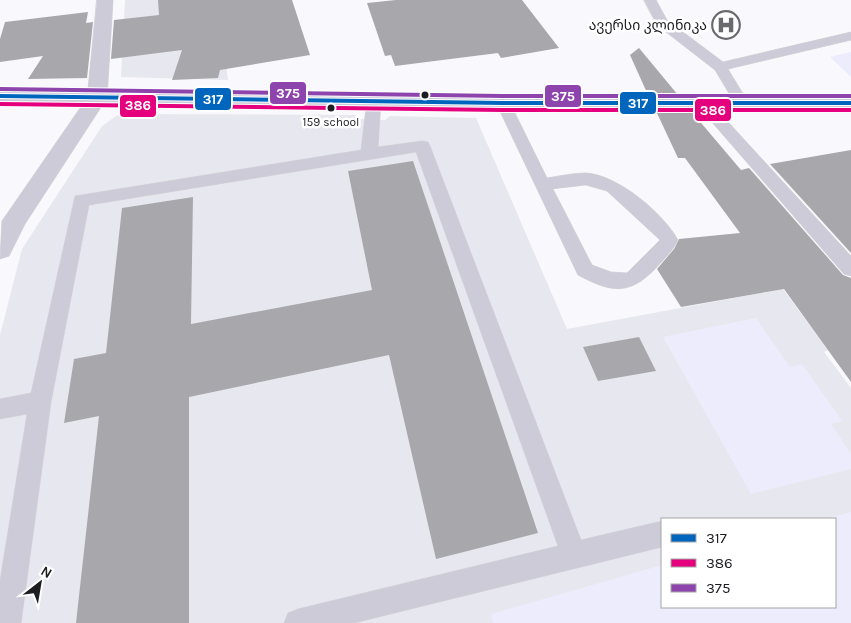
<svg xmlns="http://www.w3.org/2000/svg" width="851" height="623" viewBox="0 0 851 623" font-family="Karla,'Noto Sans Georgian',sans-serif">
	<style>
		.built { fill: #e7e7ef; fill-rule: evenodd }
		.green { fill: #edecfc }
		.building { fill: #a8a8ac }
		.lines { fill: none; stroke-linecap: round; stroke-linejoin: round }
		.service-casing { stroke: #d6d6d8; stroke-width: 1 }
		.minor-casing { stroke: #d6d6d8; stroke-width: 1 }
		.tertiary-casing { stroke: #d6d6d8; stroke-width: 1 }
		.service { fill: #cccbd7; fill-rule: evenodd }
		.minor { fill: #cccbd7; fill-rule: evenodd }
		.tertiary { fill: #cccbd7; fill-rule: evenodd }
		.bus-1-casing { stroke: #fff; stroke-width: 6 }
		.bus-2-casing { stroke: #fff; stroke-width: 6 }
		.bus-3-casing { stroke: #fff; stroke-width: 6 }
		.bus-1 { stroke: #0065bd; stroke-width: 4 }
		.bus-2 { stroke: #e5007d; stroke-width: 4 }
		.bus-3 { stroke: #8e44ad; stroke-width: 4 }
		.bus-dot { fill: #1d1d22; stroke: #fff; stroke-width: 2 }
		.labels { text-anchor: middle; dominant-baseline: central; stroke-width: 5; stroke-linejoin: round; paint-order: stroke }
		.far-bus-label { font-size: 12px; fill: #1d1d22; stroke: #fff }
		.far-poi-label { font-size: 14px; fill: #1d1d22; stroke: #fff; text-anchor: end }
		.line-badge { stroke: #fff; stroke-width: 2 }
		.badge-label { font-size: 14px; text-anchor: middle; font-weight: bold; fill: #fff }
	</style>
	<rect width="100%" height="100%" fill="#f9f8fc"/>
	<g class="built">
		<polygon points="125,0 218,0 228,80 121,77"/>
		<path d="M119,114L355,115L361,119L385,120L390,116L476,118L567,329L783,289L828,350L824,352L851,388V623H0V335L22,249L102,126ZM662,519H835V607H662Z"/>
	</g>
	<g class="green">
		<polygon points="851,52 851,77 830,57"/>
		<polygon points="756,318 790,367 802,364 842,421 831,424 851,454 851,469 751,494 663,337"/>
		<polygon points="851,512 851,623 493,623 491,614 662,565 662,607 835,607 835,519 825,519"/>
	</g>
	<g class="building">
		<polygon points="158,0 292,0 310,55 220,70 218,78 172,80 182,50 111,59 114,20 159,15"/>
		<polygon points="396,0 522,0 559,48 501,58 498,53 395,66 391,55 385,56 367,3"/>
		<polygon points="88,12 86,23 93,22 87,78 28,79 43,56 0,62 0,39 5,22"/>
		<polygon points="639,48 678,95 648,95 630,55"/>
		<polygon points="656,111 691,111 741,170 749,168 843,275 851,278 851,382 784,289 681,307 657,269 674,249 679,239 740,233 685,158 678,158"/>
		<polygon points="851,150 851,253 770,164"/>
		<polygon points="413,161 538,533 436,559 389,355 189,397 189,623 76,623 99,416 64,423 74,359 106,353 122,208 193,197 191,324 372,290 348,171"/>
		<polygon points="639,337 656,371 598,381 583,347"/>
	</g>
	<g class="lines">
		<defs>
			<g id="service">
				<polygon points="644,0 656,0 667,20 723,62 851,32 851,40 728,69 748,102 741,106 736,105 715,70 657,25"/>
				<polygon points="374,96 381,100 378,147 422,141 428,142 430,146 581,540 662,521 662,547 354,623 284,623 288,613 298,609 558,546 416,152 89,205 51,402 21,623 0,623 0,581 27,414 0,419 0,399 31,393 75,196 361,150 367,100"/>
				<path d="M503,98L510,103L547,178C560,176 574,173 586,173C618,175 663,213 678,240C672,252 663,260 654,270C628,296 610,292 578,275L496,103ZM586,185L607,191L660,240L627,273L611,272L592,265L553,189Z"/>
				<polygon points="702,98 707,99 851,256 851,276 844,274 697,105 695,102"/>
			</g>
			<polygon id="minor" points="97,0 113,0 107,98 25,224 9,256 0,259 2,221 87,98"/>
			<polygon id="tertiary" points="0,90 503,97 851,97 851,109 503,109 0,102"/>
		</defs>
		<use href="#service" class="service-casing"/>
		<use href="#minor" class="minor-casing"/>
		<use href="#tertiary" class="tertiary-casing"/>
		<use href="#service" class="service"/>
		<use href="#minor" class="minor"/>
		<use href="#tertiary" class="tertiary"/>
		<defs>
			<polyline id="bus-1" points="0,96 503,103 851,103"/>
			<polyline id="bus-2" points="0,104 503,110 851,110"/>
			<polyline id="bus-3" points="0,89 503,96 851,96"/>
		</defs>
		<use href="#bus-1" class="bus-1-casing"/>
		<use href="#bus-2" class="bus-2-casing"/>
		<use href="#bus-3" class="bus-3-casing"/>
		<use href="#bus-1" class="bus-1"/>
		<use href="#bus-2" class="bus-2"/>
		<use href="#bus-3" class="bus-3"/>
	</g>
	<defs>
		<symbol id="hospital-ring" viewBox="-11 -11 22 22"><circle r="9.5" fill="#fff" stroke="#6a6a6e" stroke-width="1.5"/><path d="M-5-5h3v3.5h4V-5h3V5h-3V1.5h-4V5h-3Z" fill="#6a6a6e"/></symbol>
	</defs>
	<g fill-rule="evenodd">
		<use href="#hospital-ring" x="710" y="9" width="32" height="32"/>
	</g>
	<g class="bus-dot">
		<circle cx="425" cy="95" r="4.5"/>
		<circle cx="331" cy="108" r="4.5"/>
	</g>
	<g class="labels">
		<g class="far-bus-label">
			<text x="331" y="122">159 school</text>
		</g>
		<g class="far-poi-label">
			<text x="707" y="25">ავერსი კლინიკა</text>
		</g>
	</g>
	<g class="line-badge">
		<rect x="269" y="81" width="38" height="24" rx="5" fill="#8e44ad"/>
		<rect x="544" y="84" width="38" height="24" rx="5" fill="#8e44ad"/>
		<rect x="194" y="87" width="38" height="24" rx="5" fill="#0065bd"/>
		<rect x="619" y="91" width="38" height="24" rx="5" fill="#0065bd"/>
		<rect x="119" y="94" width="38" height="24" rx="5" fill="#e5007d"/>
		<rect x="694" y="98" width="38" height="24" rx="5" fill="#e5007d"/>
	</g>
	<g class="badge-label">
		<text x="288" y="98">375</text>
		<text x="563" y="101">375</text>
		<text x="213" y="104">317</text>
		<text x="638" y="108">317</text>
		<text x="138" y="110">386</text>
		<text x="713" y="115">386</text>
	</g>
	<rect x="661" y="518" width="175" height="90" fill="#ffffff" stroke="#a5a5a7"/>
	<rect x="671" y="534" width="25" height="8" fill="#0065bd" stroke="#a5a5a7"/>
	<text x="706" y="543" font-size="15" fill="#1d1d22">317</text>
	<rect x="671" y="559" width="25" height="8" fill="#e5007d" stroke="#a5a5a7"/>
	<text x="706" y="568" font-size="15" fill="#1d1d22">386</text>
	<rect x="671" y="584" width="25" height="8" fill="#8e44ad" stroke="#a5a5a7"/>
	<text x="706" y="593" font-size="15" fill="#1d1d22">375</text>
	<g transform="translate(40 583) rotate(31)" stroke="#ffffff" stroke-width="4" paint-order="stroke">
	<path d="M0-4L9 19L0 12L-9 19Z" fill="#1d1d22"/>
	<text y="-8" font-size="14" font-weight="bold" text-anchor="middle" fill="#1d1d22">N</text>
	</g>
</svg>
